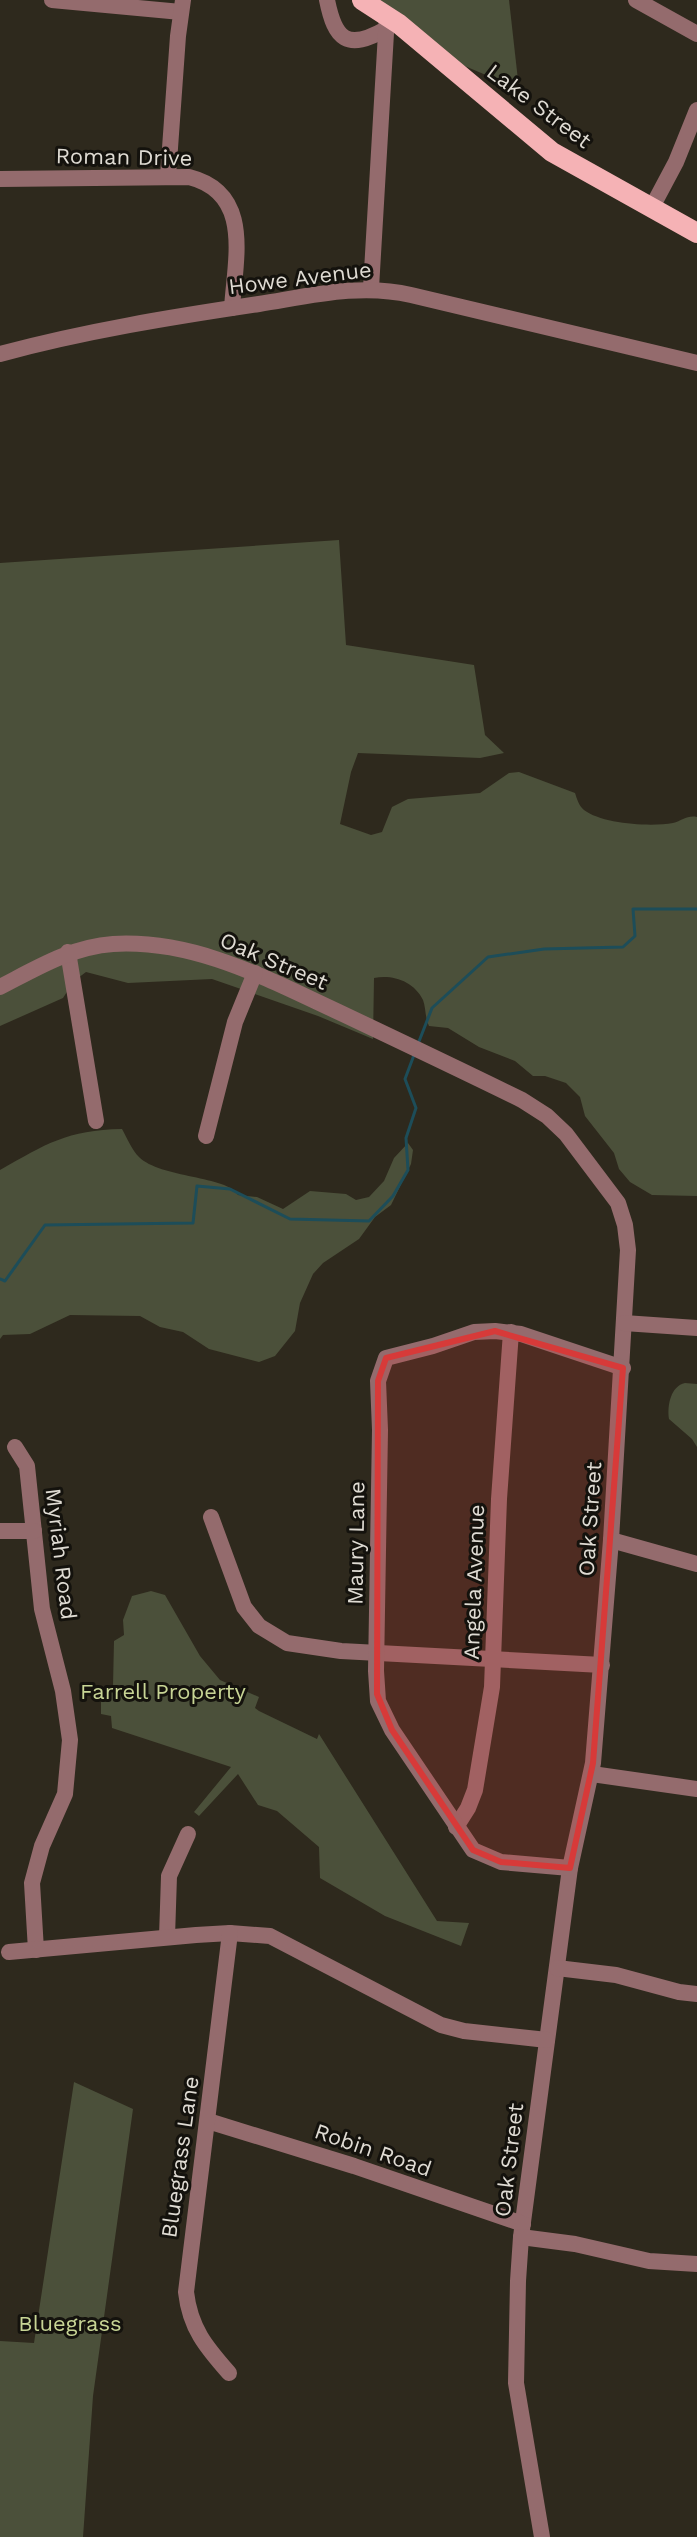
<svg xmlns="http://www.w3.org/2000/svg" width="697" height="2537" viewBox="0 0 697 2537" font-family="'Work Sans',sans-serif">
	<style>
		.green { fill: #4b503a }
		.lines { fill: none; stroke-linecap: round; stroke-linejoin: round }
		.stream { stroke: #1d4d59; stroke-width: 3 }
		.minor { stroke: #946b6d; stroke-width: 16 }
		.major { stroke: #f5b2b5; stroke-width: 20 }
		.marked { fill: #d73a39; fill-opacity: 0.2; stroke: #d73a39; stroke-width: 6; stroke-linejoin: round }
		.labels { text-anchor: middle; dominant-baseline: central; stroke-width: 6; stroke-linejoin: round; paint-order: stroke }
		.street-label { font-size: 22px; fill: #dfdbd3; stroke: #14120d }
		.park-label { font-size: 22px; fill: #c8d595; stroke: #14120d }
	</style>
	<rect width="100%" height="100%" fill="#2e291d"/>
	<g class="green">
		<polygon points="378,0 509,0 519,89 460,64"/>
		<path d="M339,540L346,645L474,665L485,735L504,753L480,758L358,753L351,772L340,824L371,835L382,832L392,807L408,799L480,793L509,773L519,772L575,793C577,799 579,806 584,810C602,824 651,827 673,823C682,821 687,815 697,817V1196L652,1195L630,1182L619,1169L614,1153L585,1116L580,1097L566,1083L545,1076H533L515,1061L479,1047L448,1028L429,1026C425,1018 426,1008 423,1000C414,981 392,974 374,978L373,1039L318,1016L212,979L128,983L86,972L74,981L63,998L0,1026V563Z"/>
		<path d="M122,1129C127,1138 132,1150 139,1157C160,1178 228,1176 238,1195L257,1197L283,1209L310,1191L346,1194L356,1200L369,1197L384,1181L394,1158L408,1143L413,1150L411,1164L391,1205L375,1217L359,1239L323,1263L313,1274L300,1303L295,1331L275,1356L259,1362L209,1349L183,1332L160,1327L140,1316L70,1315L30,1334L3,1335L0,1339V1170C46,1144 67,1130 122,1129Z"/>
		<path d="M685,1383L697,1384V1447L692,1439L669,1419C667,1405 671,1386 685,1383Z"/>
		<polygon points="151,1591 165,1595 200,1656 220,1680 259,1697 255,1708 259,1711 317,1739 319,1734 437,1921 469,1923 461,1946 385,1916 320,1878 319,1847 277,1811 258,1805 238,1774 199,1816 194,1812 231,1767 112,1728 111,1716 101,1714 101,1697 113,1686 114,1641 124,1635 123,1620 132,1596"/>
		<polygon points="74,2082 133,2109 93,2396 83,2537 0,2537 0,2341 34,2343"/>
	</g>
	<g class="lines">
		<g class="stream">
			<polyline points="418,1044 432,1008 488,957 544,949 623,947 635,936 633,909 697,909"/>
			<polyline points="0,1279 5,1281 45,1225 193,1223 197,1186 230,1189 290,1219 369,1221 393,1196 408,1170 406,1138 416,1108 405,1079 414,1055"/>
		</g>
		<g class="minor">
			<polyline points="52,0 181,12"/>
			<path d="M327,0C335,40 347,51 386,29"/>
			<polyline points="636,0 697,34"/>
			<polyline points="168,176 178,36 183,0"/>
			<path d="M0,179L189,177C253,193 235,259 232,308"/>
			<polyline points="651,209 676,162 697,110"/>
			<polyline points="371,288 387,16"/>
			<path d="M0,354C85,331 172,317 259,304C310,296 360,283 411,295L697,363"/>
			<polyline points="68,952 96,1121"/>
			<path d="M0,987C37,968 71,947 113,944C197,939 271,981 345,1015C404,1043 463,1071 522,1100L547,1116L566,1134L618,1203L625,1225L628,1250L611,1540L593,1763L570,1868L521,2237L518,2281L516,2383L542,2537"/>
			<polyline points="206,1136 235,1022 255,973"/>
			<polyline points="624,1323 697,1328"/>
			<polyline points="15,1447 27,1466 42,1609 63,1691 70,1740 65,1794 42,1846 32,1883 36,1950"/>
			<polyline points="211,1517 244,1607 259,1626 287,1643 341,1651 602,1665"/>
			<polyline points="0,1531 34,1531"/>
			<polyline points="611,1540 697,1564"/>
			<polyline points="592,1774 697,1789"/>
			<polyline points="456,1827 468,1808 475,1790 492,1687 499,1499 511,1332"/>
			<polyline points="570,1868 501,1862 473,1850 392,1730 378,1701 376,1671 380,1430 378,1381 386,1358 433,1346 474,1332 495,1331 521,1334 623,1368"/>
			<polyline points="167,1937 169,1876 188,1834"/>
			<polyline points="9,1952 196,1935 230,1933 270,1936 441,2025 464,2031 547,2040"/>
			<polyline points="557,1968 616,1975 679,1992 697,1994"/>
			<polyline points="208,2121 354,2166 523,2224"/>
			<polyline points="521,2237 575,2244 649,2261 697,2264"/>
			<path d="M229,2373C206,2347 190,2328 186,2292L230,1933"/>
		</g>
		<polyline class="major" points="362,0 399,24 552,152 697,233"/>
	</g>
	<path class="marked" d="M495,1331L623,1368L593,1763L570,1868L501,1862L473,1850L392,1730L377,1694L378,1381L386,1358Z"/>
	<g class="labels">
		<g class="street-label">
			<text transform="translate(539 106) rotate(37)">Lake Street</text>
			<text transform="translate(124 157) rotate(1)">Roman Drive</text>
			<text transform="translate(300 278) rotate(-7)">Howe Avenue</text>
			<text transform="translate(274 961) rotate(23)">Oak Street</text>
			<text transform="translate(590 1519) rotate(-86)">Oak Street</text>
			<text transform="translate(356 1543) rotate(-89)">Maury Lane</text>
			<text transform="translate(61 1554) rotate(83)">Myriah Road</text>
			<text transform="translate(474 1582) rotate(-88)">Angela Avenue</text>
			<text transform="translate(373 2150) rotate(19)">Robin Road</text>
			<text transform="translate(180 2157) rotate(-82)">Bluegrass Lane</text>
			<text transform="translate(509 2160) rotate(-83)">Oak Street</text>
		</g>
		<g class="park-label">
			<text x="163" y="1691">Farrell Property</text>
			<text x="70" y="2323">Bluegrass</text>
		</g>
	</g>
</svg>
